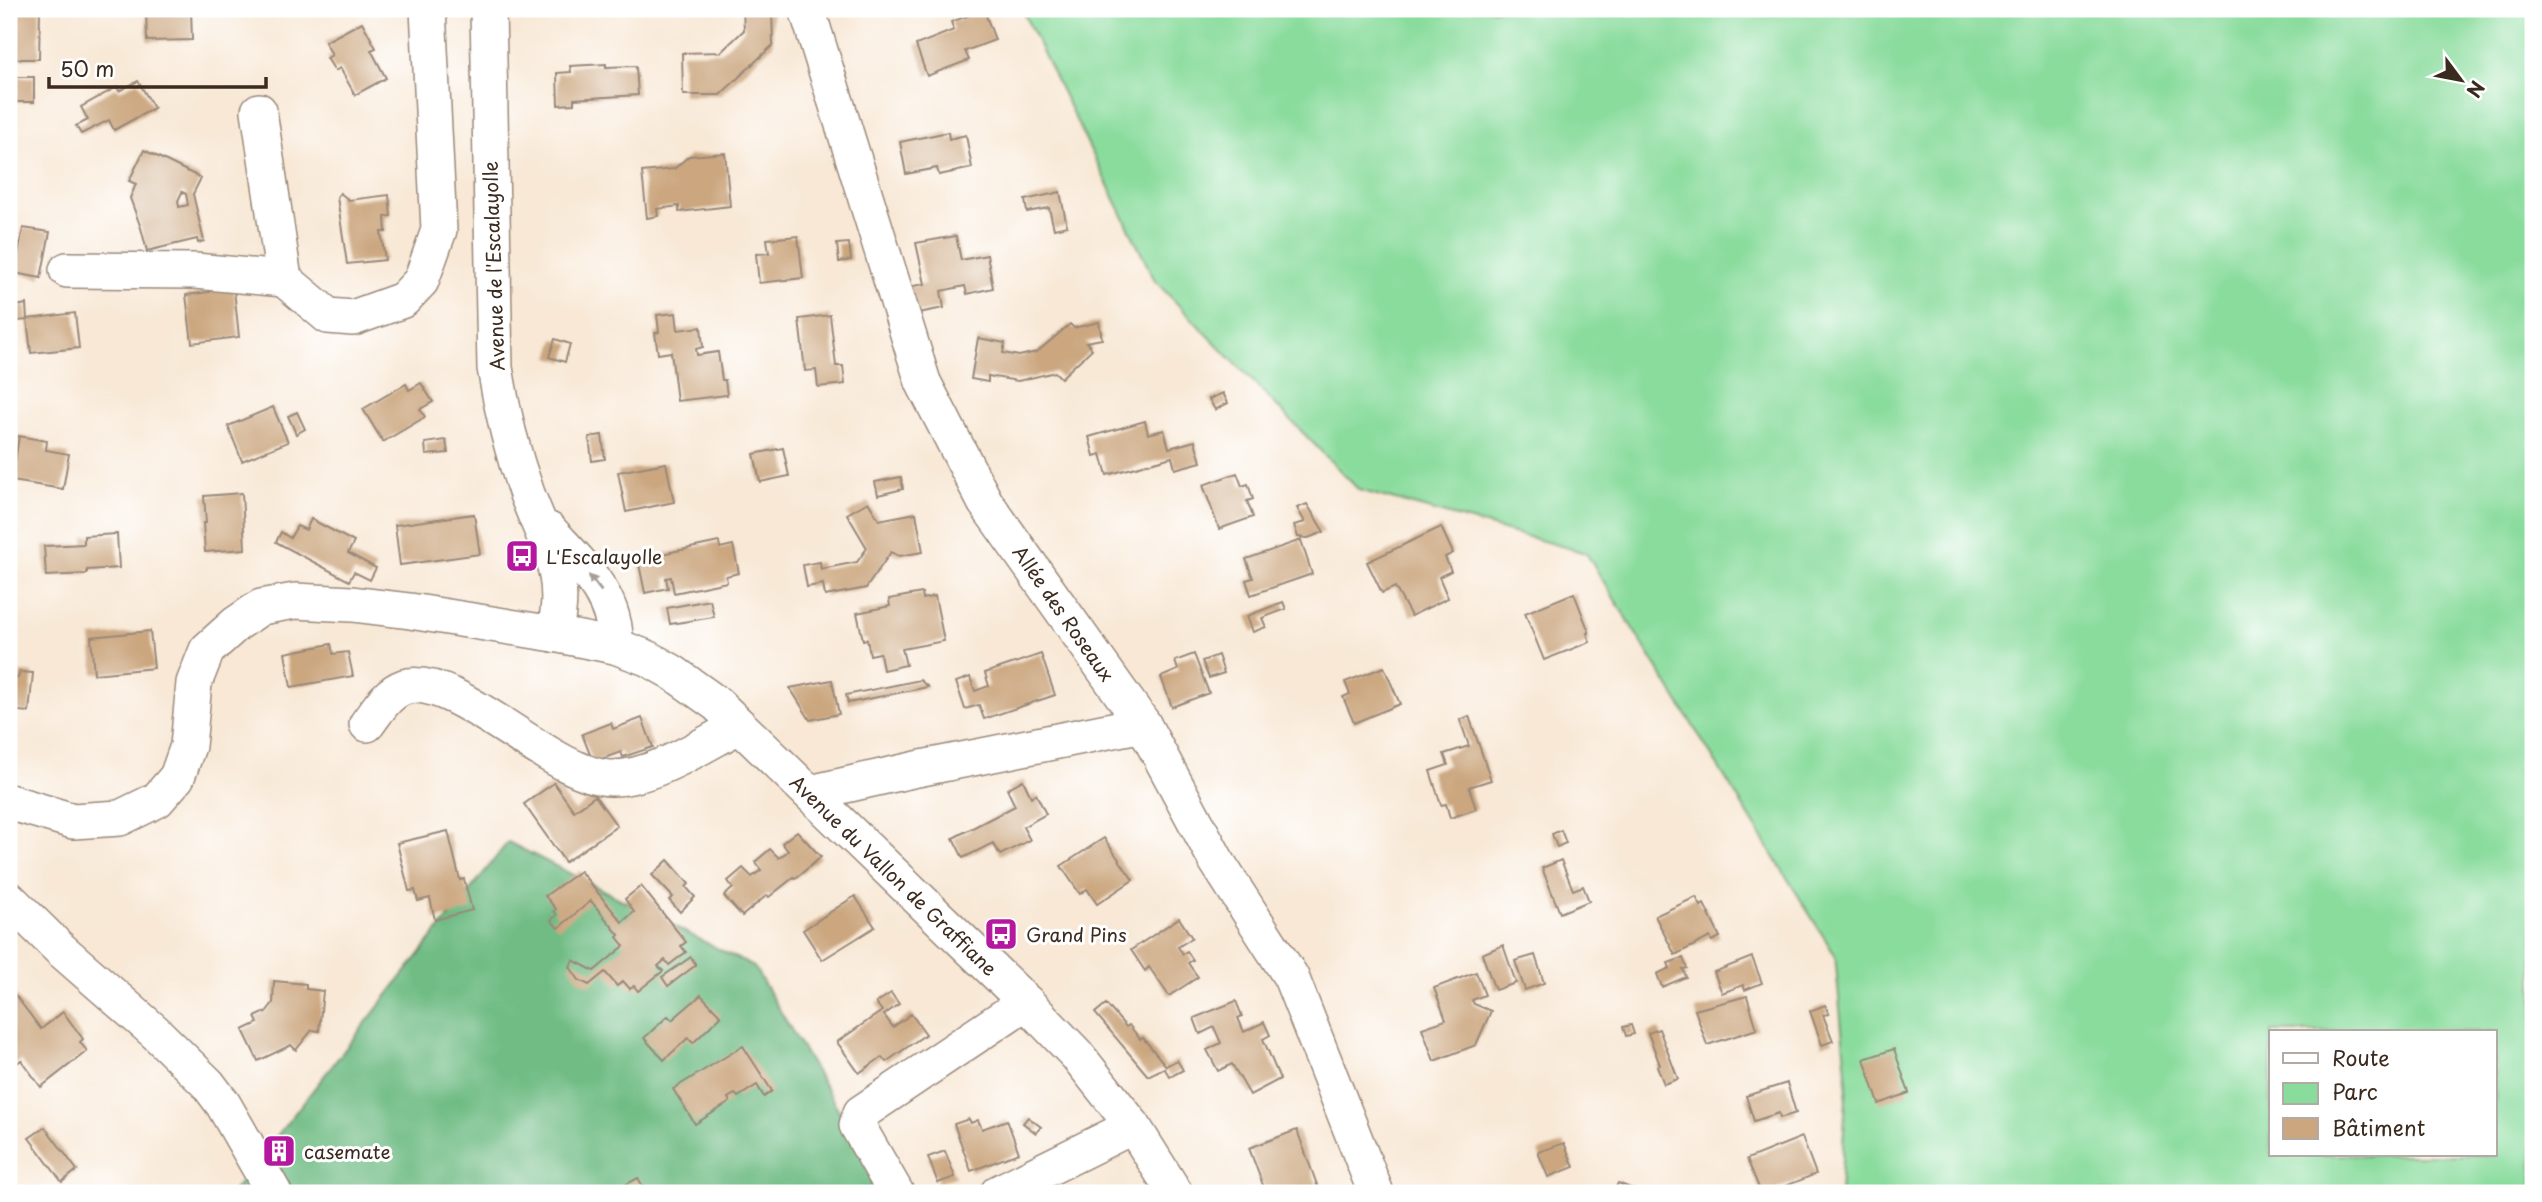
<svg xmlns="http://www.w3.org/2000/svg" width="2542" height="1202" viewBox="0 0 2542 1202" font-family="'Playpen Sans',sans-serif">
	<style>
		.green { fill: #8adc9d; stroke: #62835e; stroke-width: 2; fill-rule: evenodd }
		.forest { fill: #6fbc84; stroke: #557351; stroke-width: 2 }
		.building { fill: #cba67e; fill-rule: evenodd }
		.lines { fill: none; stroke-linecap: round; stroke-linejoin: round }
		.minor-casing { stroke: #9a897a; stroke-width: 38 }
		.minor { stroke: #fff; stroke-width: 35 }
		.oneway { fill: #a79f9a }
		.labels { text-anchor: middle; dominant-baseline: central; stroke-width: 6; stroke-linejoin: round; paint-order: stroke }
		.street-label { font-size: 19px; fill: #3b2a1e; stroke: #fff }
		.poi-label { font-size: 19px; fill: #3b2a1e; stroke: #fff; text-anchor: start }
	</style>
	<rect width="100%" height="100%" fill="#fff"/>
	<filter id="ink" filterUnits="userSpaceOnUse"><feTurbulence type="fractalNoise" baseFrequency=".0143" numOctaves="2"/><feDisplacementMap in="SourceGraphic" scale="14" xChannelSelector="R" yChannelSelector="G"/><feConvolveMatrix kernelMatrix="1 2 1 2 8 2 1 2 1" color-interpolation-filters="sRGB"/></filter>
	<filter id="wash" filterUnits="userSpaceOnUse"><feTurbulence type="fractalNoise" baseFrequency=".00686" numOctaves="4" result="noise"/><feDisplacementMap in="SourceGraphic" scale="28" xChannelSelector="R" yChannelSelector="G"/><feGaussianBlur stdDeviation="1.57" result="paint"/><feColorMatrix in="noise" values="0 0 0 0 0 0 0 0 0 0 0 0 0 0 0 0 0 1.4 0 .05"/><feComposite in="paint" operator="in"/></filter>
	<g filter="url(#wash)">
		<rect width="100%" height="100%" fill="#f8e8d5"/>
		<path class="green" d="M1025,9H2533V1193H1840L1847,1083L1835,955L1586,553L1359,490L1155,281L1022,10ZM2271,1032H2495V1155H2271Z"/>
		<polygon class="forest" points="508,842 754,967 888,1193 232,1193"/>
		<g id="blocks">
			<g class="building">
				<polygon points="9,9 40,9 39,59 9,59"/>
				<polygon points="170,9 191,9 192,40 147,41 146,11 170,11"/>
				<polygon points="743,9 772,9 773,45 720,95 683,95 682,53 721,52 744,30"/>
				<polygon points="984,10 995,40 965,51 969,60 927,76 916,45 954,30 951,22"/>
				<polygon points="362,22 376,48 371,50 386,78 355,95 340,68 335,71 327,58 332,55 325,42"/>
				<polygon points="606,64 606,67 636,66 638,95 574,99 574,104 558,105 557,73 571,72 570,66"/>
				<polygon points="14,77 34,77 34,102 15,102"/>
				<polygon points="138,81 154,108 114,130 109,120 81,134 76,126 88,120 81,107 117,87 119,91"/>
				<polygon points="9,102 14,102 14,132 9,144"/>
				<polygon points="948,132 949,139 966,135 972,168 939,175 937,168 906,174 900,142"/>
				<path d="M144,150L201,178L193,194L204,241L198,243L197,239L147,251L141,228L130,198L136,184L129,181ZM182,192L186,194L188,205L179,207L178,201Z"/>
				<polygon points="725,153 730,206 679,212 679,206 657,209 658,216 647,218 642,172 674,169 689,156"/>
				<polygon points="1060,192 1067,226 1054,229 1049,208 1027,212 1025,200"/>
				<polygon points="340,193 349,200 389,195 391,216 385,217 386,232 381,232 385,260 347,264 337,197"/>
				<polygon points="23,228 50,232 41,278 9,272 12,254 18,255"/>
				<polygon points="798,236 803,278 759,283 756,254 769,253 767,239"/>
				<polygon points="956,236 961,260 987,255 993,288 967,294 965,286 941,291 944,308 918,313 908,287 925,284 916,243"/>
				<polygon points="849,243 851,260 839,262 837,244"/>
				<polygon points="233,280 239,337 192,343 186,295 210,292 209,282"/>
				<polygon points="26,304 27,320 18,321 16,306"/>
				<polygon points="75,313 79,348 31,353 27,319"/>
				<polygon points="676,313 678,330 701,327 703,347 696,349 697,355 718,352 722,380 725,380 727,395 677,401 671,352 658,354 655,333 659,332 657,315"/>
				<polygon points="830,315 836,366 843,366 845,384 818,387 816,370 805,371 799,319"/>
				<polygon points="1099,322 1102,339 1086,342 1092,349 1061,378 1055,372 1018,381 988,376 988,382 971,379 978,338 1005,343 1003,353 1019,356 1037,352 1070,324 1074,328"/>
				<polygon points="555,339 570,344 565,362 549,357"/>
				<polygon points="421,383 433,402 420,409 425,417 383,442 363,409 406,384 409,390"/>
				<polygon points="1223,393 1228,403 1215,410 1209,399"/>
				<polygon points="273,407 288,442 242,461 228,426"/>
				<polygon points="297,412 305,429 296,434 288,416"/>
				<polygon points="1145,421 1148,434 1164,430 1169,448 1195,441 1201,462 1175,469 1172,457 1107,475 1101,454 1094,456 1089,437"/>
				<polygon points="602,435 605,459 592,461 589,437"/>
				<polygon points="19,436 47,441 46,450 69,454 63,489 12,481"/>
				<polygon points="446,440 448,453 426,455 425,443"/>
				<polygon points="783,448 789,476 760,482 754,454"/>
				<polygon points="666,463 674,502 626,512 618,472"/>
				<polygon points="1237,473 1242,486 1248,484 1253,499 1247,501 1253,517 1219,529 1203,485"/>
				<polygon points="901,477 903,489 878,495 875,482"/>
				<polygon points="242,493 245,549 205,552 203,523 206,523 204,496"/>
				<polygon points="868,502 879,520 916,513 923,552 899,556 891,552 866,588 825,596 823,584 807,587 803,565 820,562 821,569 857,562 867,548 847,514"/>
				<polygon points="1307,504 1324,532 1308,538 1298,537 1294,525 1305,522 1297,508"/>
				<polygon points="474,514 480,554 400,565 395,525"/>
				<polygon points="311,519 354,542 348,553 376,568 370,580 354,572 349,581 276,542 281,532 290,538 297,526 306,530"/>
				<polygon points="1441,527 1453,553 1445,557 1451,571 1439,577 1448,598 1411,616 1395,587 1382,593 1367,562"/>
				<polygon points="117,534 119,568 87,570 87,574 46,576 44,546 84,544 84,536"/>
				<polygon points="1301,540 1312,574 1251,595 1246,580 1253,578 1246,559"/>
				<polygon points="719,542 720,548 733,545 739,573 726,576 727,582 674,593 671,577 666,578 668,588 645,593 638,559"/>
				<polygon points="522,549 531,561 523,566 515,554"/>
				<polygon points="922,593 923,599 935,596 944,641 902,649 906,665 883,670 880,653 870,655 867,639 863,640 857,613 890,606 889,599"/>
				<polygon points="1574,593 1589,632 1587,633 1590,642 1544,660 1525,613"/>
				<polygon points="710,600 714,617 670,624 667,608"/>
				<polygon points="1283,602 1286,609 1262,618 1266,627 1253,632 1247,616"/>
				<polygon points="150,631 154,668 94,674 91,637"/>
				<polygon points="331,644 333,654 348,652 353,676 291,687 285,653"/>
				<polygon points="1041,654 1055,695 984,719 979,705 965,709 956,682 970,677 975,691 989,686 985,673"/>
				<polygon points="1194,654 1209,693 1172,707 1161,677 1178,670 1175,661"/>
				<polygon points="1218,655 1224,673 1209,678 1202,661"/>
				<polygon points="1384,667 1400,704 1354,723 1343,697 1350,694 1345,682"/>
				<polygon points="20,672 33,673 29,712 9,710 9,677 18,678"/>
				<polygon points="832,680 839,714 810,720 790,688"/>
				<polygon points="920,680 928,687 848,703 846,695"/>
				<polygon points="1469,716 1491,780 1469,787 1476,809 1450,818 1446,804 1441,805 1430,771 1448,765 1444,754 1469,746 1460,720"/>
				<polygon points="642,718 653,747 623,757 621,752 593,762 582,734 611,723 613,729"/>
				<polygon points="1023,780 1031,797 1036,794 1046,814 1023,827 1030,840 1000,855 993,843 963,858 953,838 1015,806 1007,789"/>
				<polygon points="554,783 574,811 595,796 617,826 565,862 524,804"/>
				<polygon points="1561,830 1566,843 1557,847 1552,834"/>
				<polygon points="448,831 460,880 464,879 472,910 435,920 430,898 418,901 415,890 409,891 397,843"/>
				<polygon points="797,831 821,857 796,878 794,877 769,897 767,895 742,916 724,896 733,888 728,881 743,868 752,877 761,870 755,862 770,849 779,858 788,851 782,843"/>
				<polygon points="1104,838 1133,880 1097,904 1087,889 1080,894 1061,866"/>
				<polygon points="668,860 689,884 686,887 695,897 680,912 669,900 673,897 652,875"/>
				<polygon points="1561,860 1573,890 1583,886 1589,901 1560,913 1542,868"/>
				<polygon points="580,871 622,922 634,912 625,899 641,886 686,942 681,946 686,952 669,965 665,960 658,966 663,971 638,991 634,986 630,989 623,981 617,986 605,972 589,985 579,980 570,967 573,960 594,971 624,946 617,937 619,935 591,901 558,928 551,920 557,915 554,911 556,909 545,896"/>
				<polygon points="855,896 875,927 822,960 803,930"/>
				<polygon points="1696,897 1701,906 1704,904 1720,937 1712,941 1710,937 1675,955 1655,916"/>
				<polygon points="1179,918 1192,938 1178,947 1183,954 1187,951 1193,960 1188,963 1198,977 1169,996 1149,967 1145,971 1131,950"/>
				<polygon points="1503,945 1516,983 1495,990 1482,954"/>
				<polygon points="1535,955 1544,983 1525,990 1515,961"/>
				<polygon points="691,957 696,965 668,986 662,977"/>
				<polygon points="1752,957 1762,983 1745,990 1743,985 1722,993 1714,972"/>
				<polygon points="1683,958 1687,968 1683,969 1686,977 1662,987 1657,974 1670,968 1668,963"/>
				<polygon points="1476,972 1485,995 1472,1000 1474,1004 1491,1011 1476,1045 1434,1061 1422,1028 1446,1020 1434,988"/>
				<polygon points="274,981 306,984 306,989 323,991 319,1031 312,1030 296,1050 291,1045 258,1061 243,1030 258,1023 255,1017 266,1012 273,1003"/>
				<polygon points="9,987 41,1029 63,1012 83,1039 80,1042 87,1051 41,1087 21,1060 16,1064 9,1055"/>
				<polygon points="891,993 899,1004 884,1015 893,1027 911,1014 926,1034 886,1062 882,1057 859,1073 837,1042 882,1011 876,1003"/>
				<polygon points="701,995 721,1016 693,1043 688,1038 664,1060 644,1038 668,1016 672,1020"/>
				<polygon points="1747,996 1757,1029 1707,1045 1695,1010"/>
				<polygon points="1236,1001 1242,1016 1238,1018 1244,1032 1264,1022 1270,1035 1263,1039 1280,1079 1250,1095 1232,1064 1218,1071 1207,1050 1221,1043 1214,1027 1200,1034 1194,1018"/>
				<polygon points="1106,1004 1126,1027 1129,1025 1140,1039 1143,1038 1166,1066 1177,1060 1183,1070 1170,1077 1164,1068 1148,1076 1095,1013"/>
				<polygon points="1825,1005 1829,1014 1823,1015 1833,1041 1822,1045 1810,1011"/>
				<polygon points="1631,1025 1634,1034 1626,1036 1623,1027"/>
				<polygon points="1659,1029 1678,1079 1664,1084 1657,1066 1660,1065 1648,1033"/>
				<polygon points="743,1046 772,1091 764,1097 757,1085 738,1097 735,1094 728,1098 730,1102 695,1124 673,1089"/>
				<polygon points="1894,1049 1909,1093 1879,1104 1864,1059"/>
				<polygon points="1787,1083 1796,1113 1780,1118 1779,1113 1754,1121 1746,1096"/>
				<polygon points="1028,1117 1041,1127 1036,1133 1023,1123"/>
				<polygon points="969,1119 971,1123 978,1120 982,1129 1007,1120 1019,1153 971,1171 954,1124"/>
				<polygon points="45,1127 77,1170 62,1182 29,1138"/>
				<polygon points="1297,1130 1320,1193 1266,1193 1249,1148"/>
				<polygon points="282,1136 293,1155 275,1166 264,1146"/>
				<polygon points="1802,1137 1816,1174 1768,1193 1761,1193 1747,1159"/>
				<polygon points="1564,1143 1574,1167 1548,1177 1538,1152"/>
				<polygon points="945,1151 955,1177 938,1183 928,1157"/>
				<polygon points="638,1178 647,1193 621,1193 619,1188"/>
				<polygon points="1618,1183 1643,1193 1613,1193"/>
			</g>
		</g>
	</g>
	<g filter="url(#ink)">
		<use href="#blocks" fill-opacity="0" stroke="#9a897a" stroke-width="2"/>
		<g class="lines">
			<defs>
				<g id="minor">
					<path d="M488,9L495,368C502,411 512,452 527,494C547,547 569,575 554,634"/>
					<polyline points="807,9 923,382 985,502 1143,724 1216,860 1291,977 1376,1193"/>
					<polyline points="259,111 284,279 328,316 353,318 403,300 421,281 439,230 428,9"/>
					<polyline points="67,270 195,271 284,279"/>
					<path d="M549,530C580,564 618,597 615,646"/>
					<path d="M367,724C377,711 387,693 404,687C455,671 552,777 611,778C652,779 704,744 739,726"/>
					<polyline points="810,793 917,769 1143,724"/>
					<polyline points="9,802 73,821 120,818 157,800 177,777 188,746 194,683 207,650 236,624 261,607 295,601 352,604 410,611 554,634 615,646 647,658 672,672 717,704 1026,1002 1077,1055 1133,1126 1175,1193"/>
					<polyline points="9,899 59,948 155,1032 208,1084 223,1104 274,1193"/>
					<polyline points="896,1193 857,1125 861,1113 1026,1002"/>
					<polyline points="998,1193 1133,1126"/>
				</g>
			</defs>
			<use href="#minor" class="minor-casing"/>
			<use href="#minor" class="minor"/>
		</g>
		<defs><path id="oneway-solid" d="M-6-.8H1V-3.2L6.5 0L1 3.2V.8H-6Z" transform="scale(1.75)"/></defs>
		<use class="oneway" href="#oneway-solid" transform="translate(595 583) rotate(-128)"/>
	</g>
	<defs>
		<symbol id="bus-square" viewBox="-11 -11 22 22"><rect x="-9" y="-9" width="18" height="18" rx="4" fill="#b5179e" stroke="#fff"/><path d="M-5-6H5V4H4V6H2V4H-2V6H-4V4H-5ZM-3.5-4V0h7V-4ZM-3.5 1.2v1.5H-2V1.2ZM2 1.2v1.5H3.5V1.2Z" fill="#fff"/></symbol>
		<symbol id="building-square" viewBox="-11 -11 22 22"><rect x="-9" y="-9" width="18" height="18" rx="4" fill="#b5179e" stroke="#fff"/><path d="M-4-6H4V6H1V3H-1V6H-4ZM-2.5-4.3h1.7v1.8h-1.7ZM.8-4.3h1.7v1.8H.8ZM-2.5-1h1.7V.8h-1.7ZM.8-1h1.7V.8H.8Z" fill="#fff"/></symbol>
	</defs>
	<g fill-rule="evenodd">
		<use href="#bus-square" x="503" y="537" width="38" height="38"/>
		<use href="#bus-square" x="982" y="915" width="38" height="38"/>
		<use href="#building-square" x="260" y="1132" width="38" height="38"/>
	</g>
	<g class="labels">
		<g class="street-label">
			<text transform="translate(493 266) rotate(-92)">Avenue de l'Escalayolle</text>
			<text transform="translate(1064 613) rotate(55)">Allée des Roseaux</text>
			<text transform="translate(894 875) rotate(44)">Avenue du Vallon de Graffiane</text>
		</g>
		<g class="poi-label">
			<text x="546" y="556">L'Escalayolle</text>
			<text x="1026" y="934">Grand Pins</text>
			<text x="304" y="1151">casemate</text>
		</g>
	</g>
	<rect width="2542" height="1202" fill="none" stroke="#fff" stroke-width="35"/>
	<rect x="2269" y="1030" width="228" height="126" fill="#ffffff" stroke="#b1aaa5" stroke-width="2"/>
	<rect x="2283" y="1053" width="35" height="10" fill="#ffffff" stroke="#b1aaa5" stroke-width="2"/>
	<text x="2332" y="1066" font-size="21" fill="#3b2a1e">Route</text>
	<rect x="2283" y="1083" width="35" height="21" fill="#8adc9d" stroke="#b1aaa5" stroke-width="2"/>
	<text x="2332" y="1100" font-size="21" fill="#3b2a1e">Parc</text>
	<rect x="2283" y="1118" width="35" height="21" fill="#cba67e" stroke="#b1aaa5" stroke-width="2"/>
	<text x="2332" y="1136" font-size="21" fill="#3b2a1e">Bâtiment</text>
	<g transform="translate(2461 80) rotate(122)" stroke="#ffffff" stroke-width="5" paint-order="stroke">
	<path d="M0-5L12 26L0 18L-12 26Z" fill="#3b2a1e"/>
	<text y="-10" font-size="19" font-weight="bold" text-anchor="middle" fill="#3b2a1e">N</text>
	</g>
	<path d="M49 77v10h217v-10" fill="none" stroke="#3b2a1e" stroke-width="3.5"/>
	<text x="60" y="77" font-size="21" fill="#3b2a1e" stroke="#ffffff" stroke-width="5" paint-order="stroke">50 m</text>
</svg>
